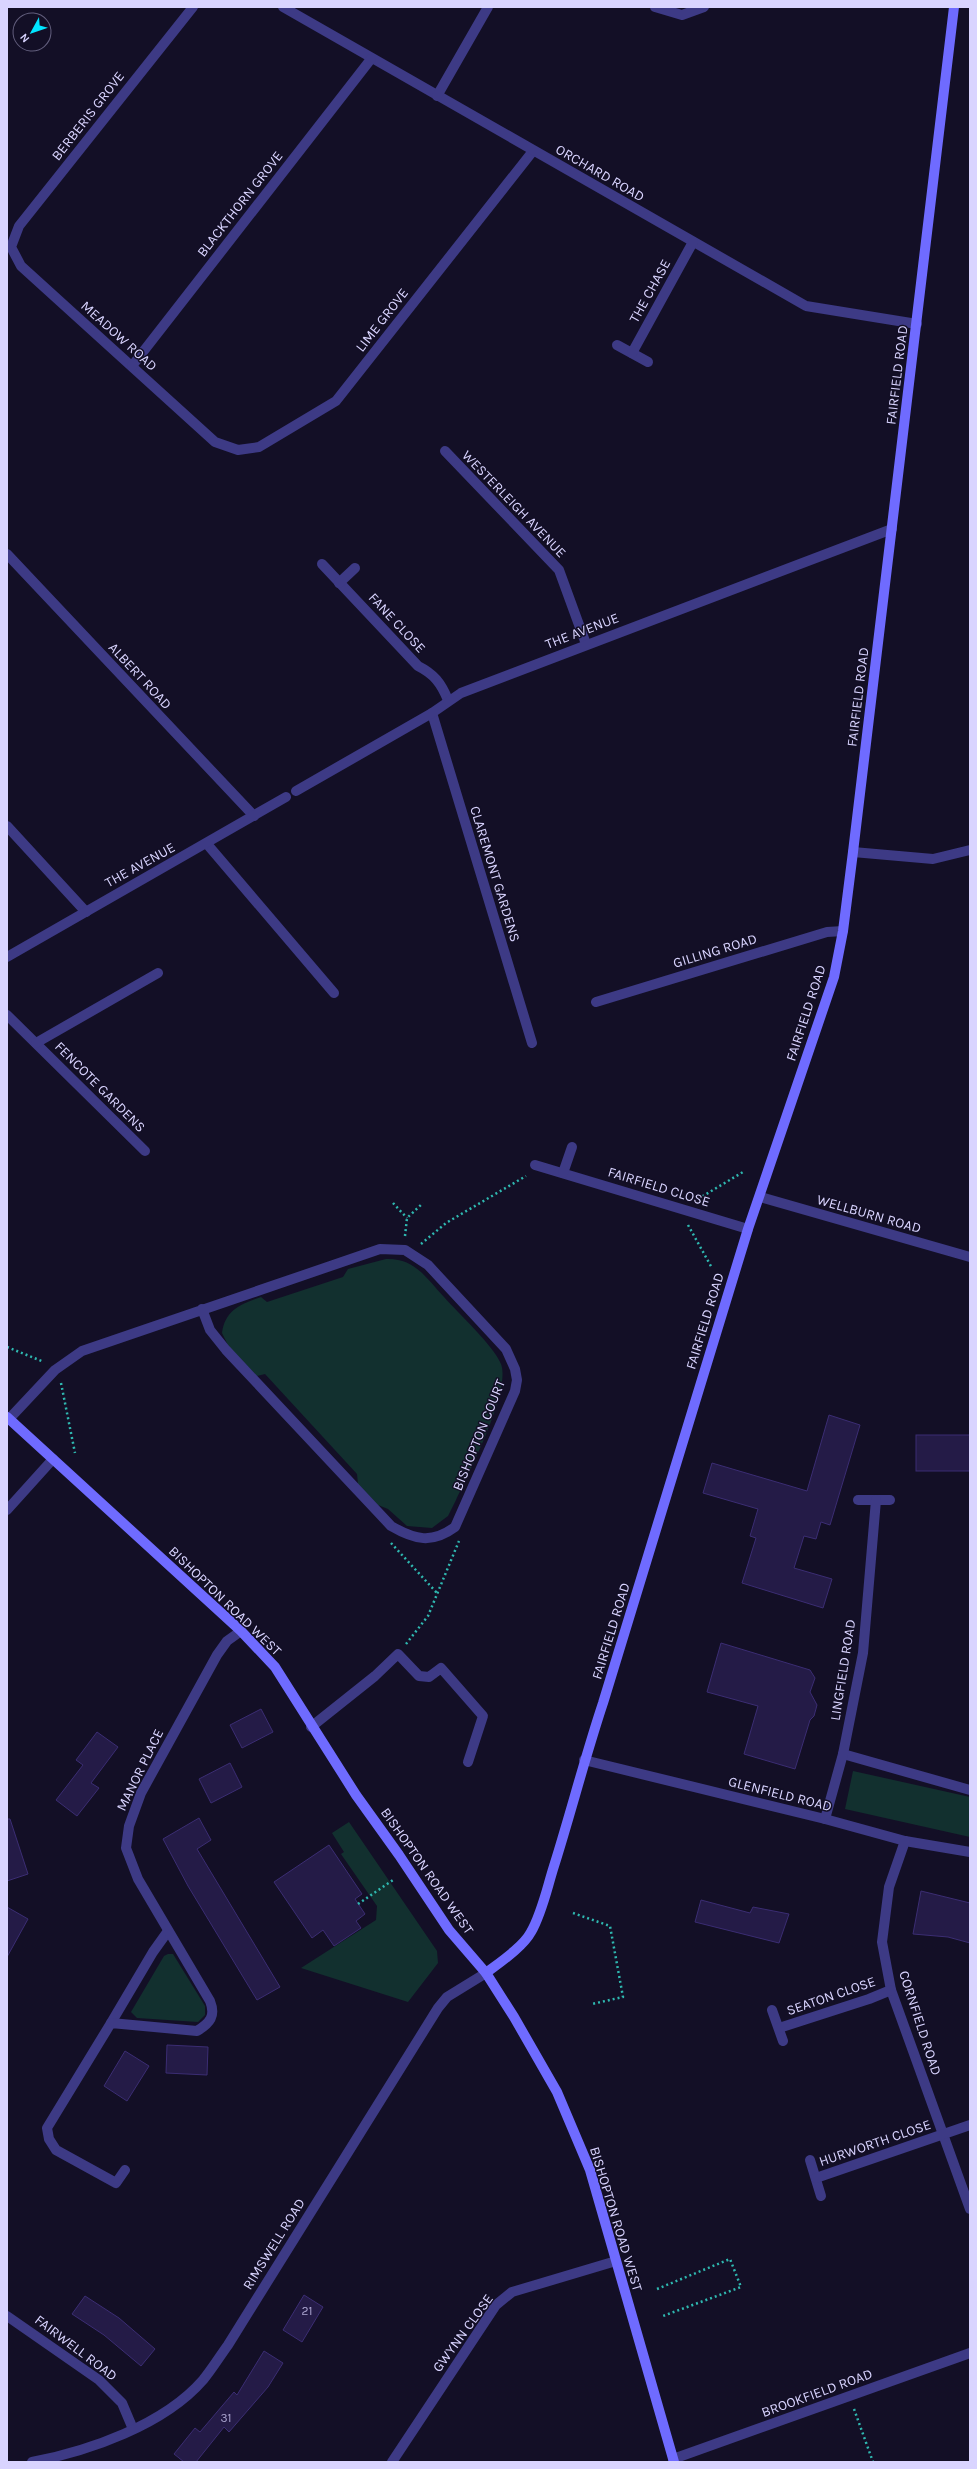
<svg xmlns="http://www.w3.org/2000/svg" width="977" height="2469" viewBox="0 0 977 2469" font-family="Karla,sans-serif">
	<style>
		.green { fill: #12302f }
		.building { fill: #241b47; stroke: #3b2d73 }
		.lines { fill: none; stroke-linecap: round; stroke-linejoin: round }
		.path { stroke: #2fb8b0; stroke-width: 2.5; stroke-dasharray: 2 3; stroke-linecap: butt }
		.lane { stroke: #3d3a85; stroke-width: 10 }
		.street { stroke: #3d3a85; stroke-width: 10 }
		.secondary { stroke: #6f6bff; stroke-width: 10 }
		.labels { text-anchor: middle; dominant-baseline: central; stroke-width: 3; stroke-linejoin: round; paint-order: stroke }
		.number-label { font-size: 12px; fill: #aca6d1 }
		.street-label { font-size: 14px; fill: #d9d4ff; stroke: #130f26 }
	</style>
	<rect width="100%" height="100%" fill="#130f26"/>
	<g class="green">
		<path d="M386,1259C415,1258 426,1278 444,1297C458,1313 494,1346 501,1364C511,1390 469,1473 456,1500L448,1516L432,1528L407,1526L388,1509L378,1505L358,1484L357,1474L265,1374L257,1376L229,1347L222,1333C225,1310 241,1304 261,1297L267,1302L343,1277L348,1269Z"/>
		<polygon points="853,1771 970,1797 970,1837 845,1809"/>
		<polygon points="349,1822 437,1951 438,1963 408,2002 301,1968 376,1920 377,1906 341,1854 344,1852 332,1833"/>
		<polygon points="168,1954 173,1954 205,2006 205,2015 198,2022 137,2018 131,2012 164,1956"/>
	</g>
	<g class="building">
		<polygon points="829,1415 860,1425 830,1525 821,1522 816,1539 804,1536 794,1568 832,1579 823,1608 742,1583 756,1538 750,1536 758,1509 703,1493 712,1463 807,1491"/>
		<rect x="916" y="1435" width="54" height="36"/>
		<polygon points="721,1643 810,1670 815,1678 810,1692 817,1705 814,1716 810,1720 795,1769 744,1754 758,1706 707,1692"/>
		<polygon points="261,1709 273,1732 242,1748 230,1725"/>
		<polygon points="97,1732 118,1747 91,1783 99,1788 77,1816 56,1800 83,1765 76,1760"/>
		<polygon points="230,1763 242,1787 211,1803 199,1779"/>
		<polygon points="199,1818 211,1840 197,1849 280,1987 257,2000 188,1886 163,1839"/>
		<polygon points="7,1819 10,1819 28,1874 7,1881"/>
		<polygon points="329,1845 362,1894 355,1899 365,1914 356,1921 361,1928 334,1946 323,1930 312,1938 274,1882"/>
		<polygon points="921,1891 970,1903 970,1943 948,1937 913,1934"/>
		<polygon points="701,1900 750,1913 753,1907 789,1914 779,1943 695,1922"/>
		<polygon points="7,1907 28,1919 7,1957"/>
		<polygon points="167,2045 208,2047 207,2075 166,2073"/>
		<polygon points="125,2051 149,2066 127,2101 104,2086"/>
		<polygon points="304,2295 323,2307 302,2342 283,2330"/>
		<polygon points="85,2296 119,2318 155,2349 141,2366 104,2335 72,2314"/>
		<polygon points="264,2351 283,2363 268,2387 229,2432 224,2427 196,2462 184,2462 174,2454 195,2428 200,2432 234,2392 237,2395"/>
	</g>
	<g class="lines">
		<g class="path">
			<polyline points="698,1199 743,1172"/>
			<polyline points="393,1203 407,1218"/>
			<polyline points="688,1225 712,1268"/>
			<polyline points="405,1236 407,1218 423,1203"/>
			<polyline points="421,1244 446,1223 526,1176"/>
			<polyline points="7,1347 44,1362"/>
			<polyline points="61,1383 75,1453"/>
			<polyline points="391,1543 437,1593"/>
			<polyline points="406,1644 428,1616 459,1541"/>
			<polyline points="358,1904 393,1880"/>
			<polyline points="573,1913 610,1926 623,1997 592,2004"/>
			<polyline points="657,2289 730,2259 741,2287 663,2316"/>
			<polyline points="854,2409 873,2462"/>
		</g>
		<g class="lane">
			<polyline points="207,844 334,993"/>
			<polyline points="311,1727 375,1676 398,1654 419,1676 429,1677 441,1668 483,1716 468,1762"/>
		</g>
		<g class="street">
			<polyline points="193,7 19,226 11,247 21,266 215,442 238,450 259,447 336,401 533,151"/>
			<polyline points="283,7 806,306 917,324"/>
			<polyline points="655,7 682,15 704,7"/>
			<polyline points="437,96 488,7"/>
			<polyline points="617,345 648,362"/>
			<polyline points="632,353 693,242"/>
			<polyline points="132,366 371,59"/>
			<polyline points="445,451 559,570 586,644"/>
			<polyline points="7,554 254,816"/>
			<path d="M322,564L418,666C434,674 441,683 448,700"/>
			<polyline points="339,583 355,568"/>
			<polyline points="432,713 532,1043"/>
			<polyline points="296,791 432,713 461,693 892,529"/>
			<polyline points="7,826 86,912"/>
			<polyline points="853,852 933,859 970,850"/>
			<polyline points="7,957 286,797"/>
			<polyline points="596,1002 827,932 843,931"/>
			<polyline points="7,1015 145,1151"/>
			<polyline points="36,1043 158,973"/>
			<polyline points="535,1165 748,1229"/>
			<polyline points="563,1173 572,1147"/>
			<polyline points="760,1197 970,1257"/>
			<path d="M9,1419L55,1370L82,1351L380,1249L405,1250L428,1265L506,1349L515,1369L517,1380L515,1391L455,1527C432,1544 415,1540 391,1526L226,1350L210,1330L202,1309"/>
			<polyline points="858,1500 890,1500"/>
			<polyline points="7,1510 53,1459"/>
			<polyline points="843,1754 970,1790"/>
			<polyline points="584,1760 825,1819 905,1841 970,1852"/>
			<polyline points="825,1819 843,1754 863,1653 876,1500"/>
			<polyline points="905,1841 889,1887 882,1942 891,1990 970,2209"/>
			<polyline points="772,2010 783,2041"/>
			<polyline points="111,2023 153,1952 168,1931"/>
			<polyline points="779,2028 869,1999 891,1990"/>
			<polyline points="810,2160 821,2196"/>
			<path d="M125,2170L116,2183L56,2150L49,2139L47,2128L111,2023L197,2031C210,2023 216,2016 210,2001L138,1879L126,1848L129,1826L141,1793L217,1655L227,1641L241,1631"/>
			<polyline points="816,2178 970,2125"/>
			<polyline points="7,2316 99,2380 122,2403 133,2429"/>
			<polyline points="673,2459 970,2353"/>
			<path d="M32,2462C89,2451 164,2425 203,2380C212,2369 220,2356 228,2345L438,2008L447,1997L486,1973"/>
			<polyline points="392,2462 496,2305 512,2292 616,2261"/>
		</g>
		<g class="secondary">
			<polyline points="7,1417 241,1631 275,1667 356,1795 399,1855 449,1930 486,1973 514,2017 557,2092 590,2170 674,2462"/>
			<path d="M486,1973C499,1963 523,1947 531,1932C542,1913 547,1888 554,1866C571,1812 585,1757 603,1703L748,1229L834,977L843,931L853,852L954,7"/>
		</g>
	</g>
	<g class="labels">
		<g class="number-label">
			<text x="307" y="2311">21</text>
			<text x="226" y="2418">31</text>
		</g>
		<g class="street-label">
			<text transform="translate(88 116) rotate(-52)">BERBERIS GROVE</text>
			<text transform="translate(600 173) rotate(30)">ORCHARD ROAD</text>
			<text transform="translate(240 204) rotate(-52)">BLACKTHORN GROVE</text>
			<text transform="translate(650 291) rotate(-61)">THE CHASE</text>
			<text transform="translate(382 320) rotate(-52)">LIME GROVE</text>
			<text transform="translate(119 336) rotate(42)">MEADOW ROAD</text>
			<text transform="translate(897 375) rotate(-83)">FAIRFIELD ROAD</text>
			<text transform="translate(514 504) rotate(46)">WESTERLEIGH AVENUE</text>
			<text transform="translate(397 623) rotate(47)">FANE CLOSE</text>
			<text transform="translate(582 631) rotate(-21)">THE AVENUE</text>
			<text transform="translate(140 676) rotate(47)">ALBERT ROAD</text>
			<text transform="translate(858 697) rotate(-83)">FAIRFIELD ROAD</text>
			<text transform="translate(140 865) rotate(-29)">THE AVENUE</text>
			<text transform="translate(495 874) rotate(73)">CLAREMONT GARDENS</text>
			<text transform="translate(715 951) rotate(-17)">GILLING ROAD</text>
			<text transform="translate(806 1013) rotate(-72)">FAIRFIELD ROAD</text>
			<text transform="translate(100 1087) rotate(45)">FENCOTE GARDENS</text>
			<text transform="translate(659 1187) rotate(17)">FAIRFIELD CLOSE</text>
			<text transform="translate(869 1214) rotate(16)">WELLBURN ROAD</text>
			<text transform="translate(705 1321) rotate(-73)">FAIRFIELD ROAD</text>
			<text transform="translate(479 1435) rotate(-68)">BISHOPTON COURT</text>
			<text transform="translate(225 1601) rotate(44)">BISHOPTON ROAD WEST</text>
			<text transform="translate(611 1631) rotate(-73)">FAIRFIELD ROAD</text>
			<text transform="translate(843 1670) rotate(-81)">LINGFIELD ROAD</text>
			<text transform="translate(140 1770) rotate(-64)">MANOR PLACE</text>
			<text transform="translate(780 1794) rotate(14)">GLENFIELD ROAD</text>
			<text transform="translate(427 1871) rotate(55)">BISHOPTON ROAD WEST</text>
			<text transform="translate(831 1996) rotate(-19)">SEATON CLOSE</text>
			<text transform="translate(920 2023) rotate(72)">CORNFIELD ROAD</text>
			<text transform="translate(875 2143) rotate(-19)">HURWORTH CLOSE</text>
			<text transform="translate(616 2219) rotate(73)">BISHOPTON ROAD WEST</text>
			<text transform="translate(274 2244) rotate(-58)">RIMSWELL ROAD</text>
			<text transform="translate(463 2333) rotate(-54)">GWYNN CLOSE</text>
			<text transform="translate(76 2348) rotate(37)">FAIRWELL ROAD</text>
			<text transform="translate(817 2393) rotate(-20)">BROOKFIELD ROAD</text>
		</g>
	</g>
	<rect width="977" height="2469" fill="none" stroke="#d9d4ff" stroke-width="16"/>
	<g transform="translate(32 32) rotate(230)"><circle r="19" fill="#130f26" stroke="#625e7d"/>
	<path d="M0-3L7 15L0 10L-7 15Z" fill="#00e5ff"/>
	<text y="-6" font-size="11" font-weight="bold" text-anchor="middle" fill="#d9d4ff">N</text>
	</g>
</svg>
